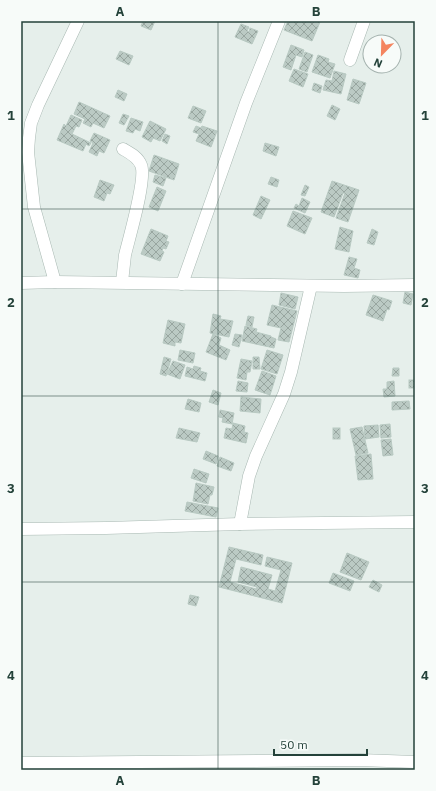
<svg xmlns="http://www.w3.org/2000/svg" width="436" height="791" viewBox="0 0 436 791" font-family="'IBM Plex Sans',sans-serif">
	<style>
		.building { fill: url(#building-cross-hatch); stroke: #b8c9c2 }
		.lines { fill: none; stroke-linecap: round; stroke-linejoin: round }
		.minor-casing { stroke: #a8b8b2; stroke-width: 13 }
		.minor { stroke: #fff; stroke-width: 12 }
		.grid { fill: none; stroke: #24423a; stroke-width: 1; stroke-opacity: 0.55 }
		.neatline { fill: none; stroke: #24423a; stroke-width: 1.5 }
		.grid-label { font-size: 13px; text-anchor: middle; font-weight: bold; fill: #24423a }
	</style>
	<defs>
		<pattern id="building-cross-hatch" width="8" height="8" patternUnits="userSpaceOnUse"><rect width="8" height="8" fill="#bbcac4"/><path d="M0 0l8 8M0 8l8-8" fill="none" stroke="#98a6a0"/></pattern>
	</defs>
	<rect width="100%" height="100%" fill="#e6efeb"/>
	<g class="building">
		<polygon points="143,21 155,21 151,30 141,26"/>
		<polygon points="288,21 318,21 320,22 312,41 284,30"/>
		<polygon points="241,24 249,27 247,31 249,32 250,28 258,31 252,44 235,37"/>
		<polygon points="291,45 304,50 302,57 296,55 291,70 283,67"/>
		<polygon points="120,51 133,56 129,65 116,59"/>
		<polygon points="305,52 313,55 307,72 299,69"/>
		<polygon points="318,55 329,59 328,62 335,64 330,78 312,72"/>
		<polygon points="294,69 308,74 303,87 289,81"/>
		<polygon points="334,71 346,74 341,94 323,90 326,80 332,81"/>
		<polygon points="353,79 366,83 359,104 347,100"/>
		<polygon points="314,83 322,86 320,93 312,90"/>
		<polygon points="118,90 127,94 124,101 115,97"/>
		<polygon points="79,102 110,116 104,128 93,123 91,127 83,123 85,119 74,114"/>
		<polygon points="332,105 340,109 335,120 327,116"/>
		<polygon points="193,106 206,111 201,123 188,118"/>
		<polygon points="123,114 129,116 124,125 119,123"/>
		<polygon points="71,115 82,120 79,127 76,126 72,134 91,143 89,146 86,144 83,151 57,140 64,124 66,126"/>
		<polygon points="131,118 143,122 140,131 135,129 133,133 126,131"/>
		<polygon points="150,121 166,129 160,141 153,138 151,142 142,137"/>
		<polygon points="196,126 201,128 202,126 217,131 211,147 196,141 199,134 193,132"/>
		<polygon points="94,133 110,140 104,153 99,151 97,156 89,152 93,143 90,141"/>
		<polygon points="165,134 170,136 167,144 162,141"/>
		<polygon points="265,143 279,147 276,156 263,151"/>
		<polygon points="154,155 179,164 174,180 149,171"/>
		<polygon points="155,175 166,178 163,186 153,182"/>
		<polygon points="271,177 279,180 277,187 268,184"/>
		<polygon points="100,180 114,185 110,194 107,193 104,201 94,197"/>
		<polygon points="332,181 359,190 348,222 336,218 345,193 343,193 334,217 321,212"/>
		<polygon points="305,185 309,187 305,196 301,195"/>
		<polygon points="157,187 166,191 158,211 149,207"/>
		<polygon points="261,196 270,200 261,219 253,215"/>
		<polygon points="302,198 310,202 305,213 294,208 296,204 299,206"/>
		<polygon points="293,211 312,218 305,234 287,226"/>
		<polygon points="340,227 353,231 349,252 335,249"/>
		<polygon points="151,229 168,236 166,241 169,242 166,249 163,248 162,251 164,252 160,261 141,254"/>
		<polygon points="372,229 378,232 374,245 367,243"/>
		<polygon points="349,257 357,259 354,268 360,270 358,278 344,275"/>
		<polygon points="405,292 413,294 411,305 403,303"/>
		<polygon points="281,293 298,297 295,309 279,305"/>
		<polygon points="373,295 392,301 389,310 387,309 383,321 366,315"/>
		<polygon points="272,305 297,311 289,342 278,340 281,328 267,325"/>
		<polygon points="213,314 221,316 220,319 233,321 229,337 210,333"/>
		<polygon points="248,316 254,317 252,327 246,325"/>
		<polygon points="168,320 185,324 181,343 175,342 175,346 163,343"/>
		<polygon points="245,326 257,329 256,332 271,336 271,337 276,339 274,348 242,341"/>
		<polygon points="213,334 221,338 219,345 230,350 226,360 206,352"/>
		<polygon points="235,334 242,335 239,347 232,345"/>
		<polygon points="180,350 195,353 193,363 178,360"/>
		<polygon points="267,350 283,355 277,374 261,369"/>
		<polygon points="164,357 171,359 166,376 160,374"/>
		<polygon points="253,357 259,357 260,369 253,369"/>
		<polygon points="241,359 252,361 250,372 247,372 246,380 237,378"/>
		<polygon points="173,361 185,365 180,379 167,374"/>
		<polygon points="194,366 201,368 200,371 207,373 205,381 185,376 187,367 193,369"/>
		<polygon points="393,368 399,368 399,376 392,376"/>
		<polygon points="262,371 276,376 270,395 255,390"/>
		<rect x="409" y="380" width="6" height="8"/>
		<polygon points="238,381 248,383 247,392 236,391"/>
		<polygon points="394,381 395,396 384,397 383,389 387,389 387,382"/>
		<polygon points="213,390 221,393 218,405 209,402"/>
		<polygon points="241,397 261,399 260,413 240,411"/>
		<polygon points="188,399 201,403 199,412 185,409"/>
		<polygon points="409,401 410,409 392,410 392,402"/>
		<polygon points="220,410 234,413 232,424 222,422 223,418 219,417"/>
		<polygon points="233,423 245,426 244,432 248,433 246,443 224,438 226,428 232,429"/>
		<polygon points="390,424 391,437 381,438 380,425"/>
		<polygon points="378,425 379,437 365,439 364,426"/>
		<polygon points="362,427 368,453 356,455 350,429"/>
		<polygon points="179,428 200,433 197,442 176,438"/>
		<rect x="333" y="428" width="7" height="11"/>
		<polygon points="391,439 393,455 383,456 381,440"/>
		<polygon points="206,451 218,456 216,464 203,459"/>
		<polygon points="371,454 373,479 358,480 355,456"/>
		<polygon points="220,457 234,463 231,471 217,466"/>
		<polygon points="194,469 209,474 206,483 191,478"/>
		<polygon points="196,483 214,487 212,495 210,495 208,504 193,501"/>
		<polygon points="187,502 218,508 216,517 185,511"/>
		<polygon points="229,547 263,555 261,565 236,559 230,582 256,589 257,587 238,582 241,567 272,575 268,589 275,591 281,570 265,566 267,557 292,563 282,603 219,587"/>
		<polygon points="347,553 369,562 361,580 340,572"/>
		<polygon points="333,573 354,581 350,591 329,583"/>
		<polygon points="373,580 382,585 379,592 369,587"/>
		<polygon points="190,595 199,597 196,606 188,604"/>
	</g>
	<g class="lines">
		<defs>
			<g id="minor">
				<polyline points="350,60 364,21"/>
				<polyline points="55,282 34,207 28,152 29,138 31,123 38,105 78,21"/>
				<path d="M122,282C123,273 124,264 125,255C129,238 147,178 141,165C138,157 130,153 123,149"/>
				<polyline points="21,283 55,282 344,286 415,285"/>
				<polyline points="182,284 246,103 279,21"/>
				<polyline points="240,524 249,476 256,456 284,394 291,372 311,286"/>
				<polyline points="21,529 106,528 240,524 415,522"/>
				<polyline points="21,763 360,760 415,762"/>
			</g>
		</defs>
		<use href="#minor" class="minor-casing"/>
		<use href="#minor" class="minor"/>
	</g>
	<path class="grid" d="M218,21V770M21,209H415M21,396H415M21,582H415"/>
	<rect width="436" height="791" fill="none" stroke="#f7fbf9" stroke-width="44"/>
	<g transform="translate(382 54) rotate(203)"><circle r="19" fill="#f7fbf9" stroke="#a3b1ad"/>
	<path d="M0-3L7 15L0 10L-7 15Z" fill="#f4845f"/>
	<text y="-6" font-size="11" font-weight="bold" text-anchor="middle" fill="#24423a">N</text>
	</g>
	<path d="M274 749v6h93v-6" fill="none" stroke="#24423a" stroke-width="2"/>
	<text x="280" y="749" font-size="12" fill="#24423a" stroke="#f7fbf9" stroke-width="3" paint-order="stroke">50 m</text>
	<rect x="22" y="22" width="392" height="747" class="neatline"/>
	<g class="grid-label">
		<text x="120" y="16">A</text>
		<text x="316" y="16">B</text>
		<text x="11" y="120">1</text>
		<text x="425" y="120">1</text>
		<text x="11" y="307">2</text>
		<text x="425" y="307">2</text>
		<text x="11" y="493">3</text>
		<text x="425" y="493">3</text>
		<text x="11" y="680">4</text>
		<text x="425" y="680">4</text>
		<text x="120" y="785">A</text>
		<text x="316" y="785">B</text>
	</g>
</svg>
